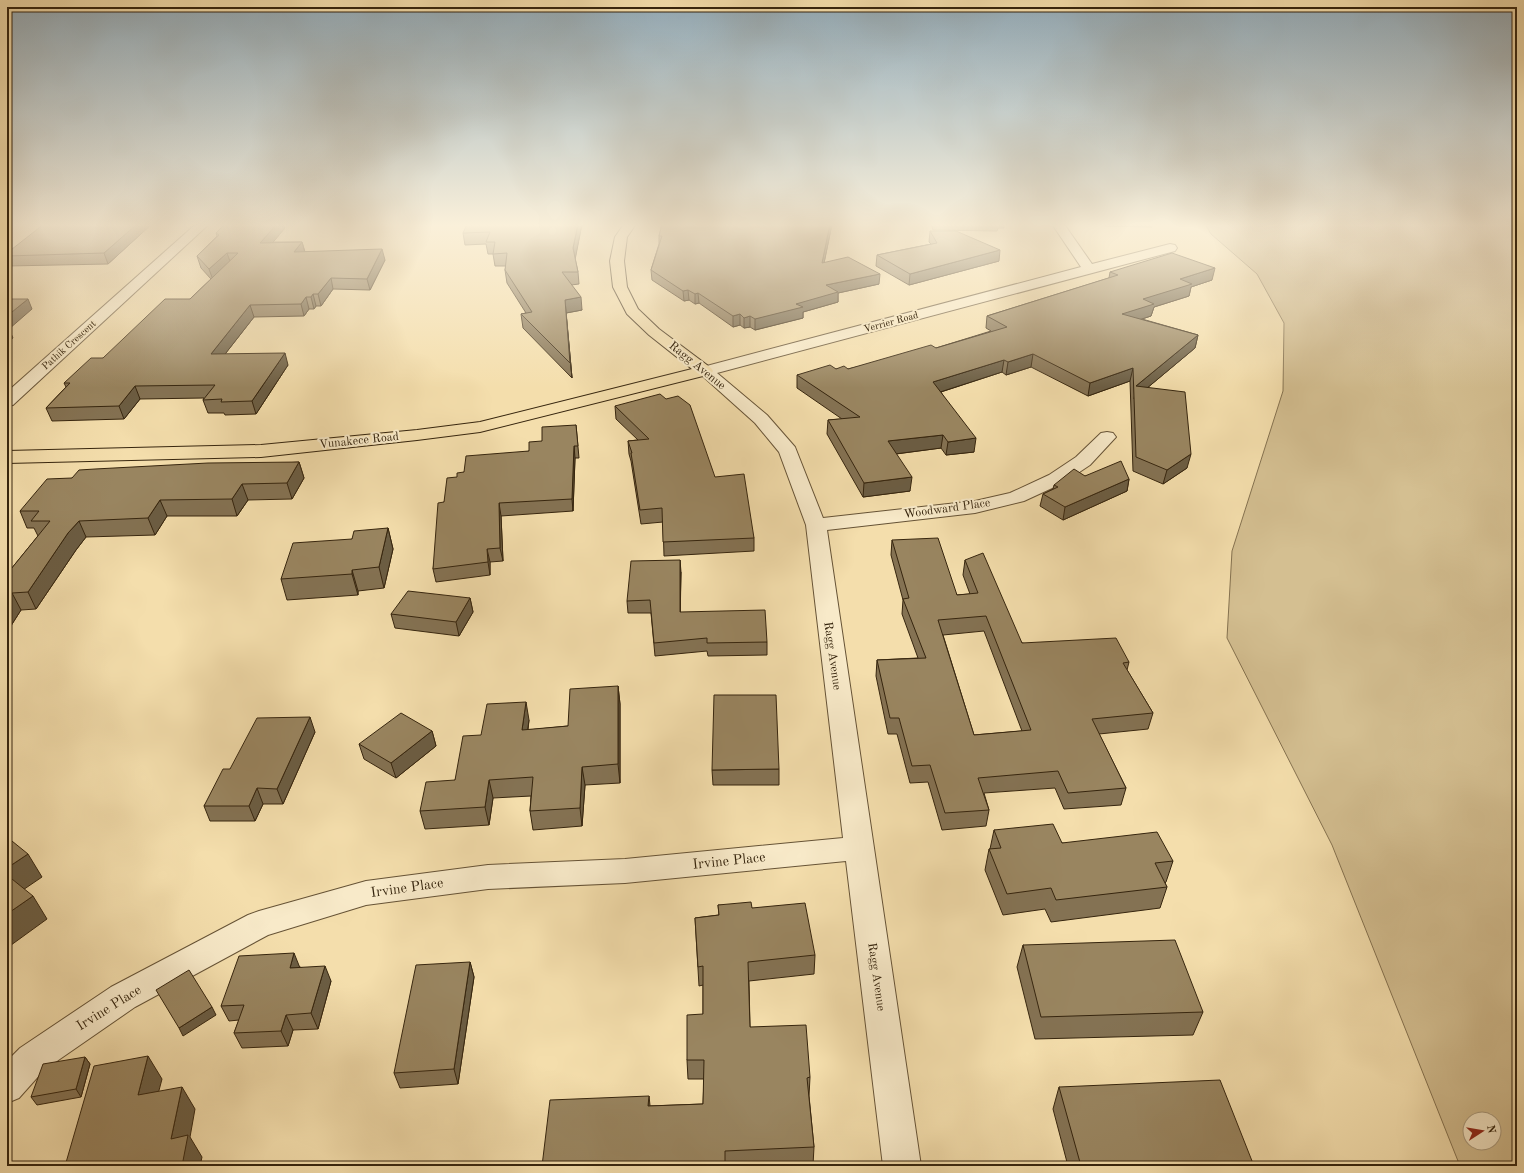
<svg xmlns="http://www.w3.org/2000/svg" width="1524" height="1173" viewBox="0 0 1524 1173" font-family="'Old Standard TT',serif">
	<style>
		.green { fill: #d4bf91; stroke: #857250; fill-rule: evenodd }
		.lines { fill: none; stroke-linecap: round; stroke-linejoin: round }
		.minor-casing { stroke: #665336; stroke-width: 2 }
		.major-casing { stroke: #36250e; stroke-width: 2 }
		.minor { fill: #f8eac9; fill-rule: evenodd }
		.major { fill: #f4deac; fill-rule: evenodd }
		.wall { fill: #847253; stroke: #36250e; fill-rule: evenodd }
		.shaded-wall { fill: #6b5d43; stroke: #36250e }
		.building { fill: #998560; stroke: #36250e; fill-rule: evenodd }
		.labels { text-anchor: middle; dominant-baseline: central; stroke-width: 4; stroke-linejoin: round; paint-order: stroke }
		.far-street-label { font-size: 10px; fill: #36250e; stroke: #f8eac9 }
		.street-label { font-size: 12px; fill: #36250e; stroke: #f8eac9 }
		.near-street-label { font-size: 14px; fill: #36250e; stroke: #f8eac9 }
	</style>
	<rect width="100%" height="100%" fill="#f4deac"/>
	<filter id="stains"><feTurbulence type="fractalNoise" baseFrequency=".005" numOctaves="4"/><feColorMatrix values="0 0 0 0 .2 0 0 0 0 .09 0 0 0 0 .02 0 0 0 .5 -.17"/></filter>
	<radialGradient id="worn" r=".72"><stop offset=".6" stop-color="#630" stop-opacity="0"/><stop offset="1" stop-color="#630" stop-opacity=".3"/></radialGradient>
	<path class="green" d="M1205,224H1517V1166H1460L1332,845L1227,638L1232,551L1283,391L1284,323L1257,274L1211,234ZM1470,1119H1494V1143H1470Z"/>
	<g class="lines">
		<defs>
			<g id="minor">
				<polygon points="196,224 209,224 13,405 7,406 7,392"/>
				<polygon points="1052,224 1064,224 1092,264 1170,244 1175,245 1177,248 1175,251 717,373 767,415 795,447 823,518 975,501 1010,493 1049,475 1076,457 1101,433 1107,432 1113,433 1116,437 1090,465 1063,483 1024,501 975,513 827,530 921,1166 883,1166 846,861 625,883 488,889 366,905 268,935 135,1007 44,1070 19,1098 7,1103 7,1061 20,1048 111,987 248,915 259,911 366,881 488,865 625,859 843,838 806,525 779,452 755,423 697,371 699,368 1081,267"/>
			</g>
			<polygon id="major" points="624,224 636,224 627,237 624,261 627,287 638,309 659,329 711,368 713,371 711,374 480,432 417,440 261,457 7,463 7,451 261,445 417,430 480,422 692,369 649,335 627,314 613,287 610,261 615,237"/>
		</defs>
		<use href="#minor" class="minor-casing"/>
		<use href="#major" class="major-casing"/>
		<use href="#minor" class="minor"/>
		<use href="#major" class="major"/>
	</g>
	<g class="wall">
		<polygon points="582,224 575,258 578,272 579,284 571,285 582,310 566,313 572,378 523,328 521,314 526,313 507,283 505,270 506,266 495,266 493,254 488,254 486,244 465,245 463,233"/>
		<polygon points="662,224 832,224 824,263 879,284 838,293 838,302 803,312 803,318 755,330 750,327 744,328 740,325 733,327 699,303 695,304 689,300 684,301 652,280 651,270 659,244 659,236"/>
		<polygon points="931,224 1004,224 1004,228 998,228 997,231 933,230"/>
		<polygon points="1103,224 1152,224 1152,227 1104,226"/>
		<polygon points="285,228 273,242 302,242 305,252 385,260 370,290 333,289 321,306 316,306 314,309 309,309 304,316 254,317 225,354 288,365 256,414 225,415 224,413 208,413 203,400 204,398 140,399 124,419 52,421 46,408 66,387 64,383 103,358 190,299 211,279 201,268 197,256 217,236 216,233"/>
		<polygon points="930,231 999,261 909,285 876,266 877,255 931,244 929,242"/>
		<polygon points="143,232 108,264 7,266 7,253"/>
		<polygon points="1110,272 1212,280 1191,287 1189,296 1154,307 1151,316 1142,319 1198,335 1195,348 1147,388 1187,468 1163,484 1133,471 1130,381 1088,396 1031,367 1006,375 1002,372 941,392 974,452 946,455 941,448 896,454 910,491 863,497 827,434 828,420 842,419 797,388 797,375 836,369 848,369 936,348 991,331 986,328 987,316 1109,278"/>
		<polygon points="615,406 715,477 754,538 754,551 664,556 663,522 641,524 631,461 629,454 628,441 638,440 616,419"/>
		<polygon points="576,425 579,458 575,458 573,511 501,516 503,561 490,562 490,575 436,582 433,569 444,502 457,477 464,472 529,451 542,441"/>
		<polygon points="299,462 304,478 292,499 248,500 237,516 167,516 155,535 86,537 76,550 36,609 21,610 7,632 7,574 38,536 34,528 27,528 20,511 72,478"/>
		<polygon points="1085,476 1129,479 1127,491 1063,520 1040,506 1043,494 1053,489 1054,485"/>
		<polygon points="388,528 393,549 384,588 358,591 358,595 287,600 281,579 352,539"/>
		<path d="M892,540L957,595L970,594L963,575L965,560L1022,643L1129,662L1127,670L1153,713L1148,729L1099,734L1126,788L1121,805L1064,809L1055,788L984,793L989,810L986,826L942,830L928,782L910,783L897,734H888L876,676L877,660L918,658L902,614L903,600L891,555ZM984,631L1022,731L974,735L943,635Z"/>
		<polygon points="681,572 680,612 767,642 767,655 708,656 707,651 655,656 651,613 628,613 627,601"/>
		<polygon points="470,598 473,612 459,636 395,628 391,614"/>
		<polygon points="618,686 620,704 620,783 585,785 582,826 533,830 530,811 531,796 493,798 489,825 425,829 420,811 455,780 481,735 529,720 528,730 568,726"/>
		<polygon points="432,731 436,746 396,778 364,759 359,744"/>
		<polygon points="315,732 283,804 263,804 255,821 210,821 204,806 230,769"/>
		<polygon points="779,769 779,785 713,785 712,770"/>
		<polygon points="994,830 1062,843 1173,861 1166,882 1165,883 1167,887 1160,908 1051,922 1045,909 1003,915 985,870 989,849 990,849"/>
		<polygon points="718,905 752,908 815,955 814,974 749,981 750,1027 810,1077 809,1096 814,1147 813,1165 792,1166 542,1166 650,1106 703,1104 704,1079 688,1079 687,1060 703,1014 703,985 699,986 695,918 719,915"/>
		<polygon points="1023,945 1203,1012 1193,1035 1035,1039 1017,967"/>
		<polygon points="470,962 474,977 458,1084 400,1088 394,1073"/>
		<polygon points="300,967 331,981 318,1029 293,1030 288,1046 242,1048 234,1033 239,1020 229,1021 221,1006"/>
		<polygon points="85,1057 90,1064 81,1097 37,1105 31,1097"/>
		<polygon points="1059,1087 1254,1166 1068,1166 1053,1109"/>
	</g>
	<g class="shaded-wall">
		<polygon points="137,224 152,224 108,264 104,253"/>
		<polygon points="277,224 284,224 285,228 263,254 260,243"/>
		<polygon points="578,224 582,224 575,260 573,248"/>
		<polygon points="830,224 832,224 822,273 822,263"/>
		<polygon points="302,242 305,253 294,252"/>
		<polygon points="382,249 385,260 370,290 367,279"/>
		<polygon points="1000,250 999,261 909,285 910,274"/>
		<polygon points="227,253 231,264 213,280 209,269"/>
		<polygon points="1215,268 1212,280 1191,287 1189,296 1154,307 1151,316 1120,326 1122,314 1143,299 1180,279"/>
		<polygon points="880,274 879,284 838,293 838,302 803,312 803,318 755,330 755,319 796,304 826,285"/>
		<polygon points="331,278 333,289 321,306 318,294"/>
		<polygon points="688,290 689,300 684,301 683,291"/>
		<polygon points="698,293 699,303 695,304 695,294"/>
		<polygon points="313,294 316,306 314,309 311,297"/>
		<polygon points="306,297 309,309 304,316 301,304"/>
		<polygon points="581,297 582,310 566,313 572,378 565,300"/>
		<polygon points="28,299 32,309 9,329 13,338 7,342 7,316"/>
		<polygon points="250,305 254,317 215,367 211,354"/>
		<polygon points="740,314 740,325 733,327 733,316"/>
		<polygon points="750,316 750,327 744,328 744,318"/>
		<polygon points="1198,335 1195,348 1134,399 1136,386"/>
		<polygon points="285,353 288,365 256,414 252,401"/>
		<polygon points="1033,354 1031,367 1006,375 1008,362"/>
		<polygon points="1004,360 1002,372 931,395 933,382"/>
		<polygon points="1133,368 1130,381 1088,396 1090,383"/>
		<polygon points="135,386 140,399 124,419 119,406"/>
		<polygon points="943,435 941,448 887,455 888,441"/>
		<polygon points="976,438 974,452 946,455 948,442"/>
		<polygon points="574,446 575,458 573,511 572,499"/>
		<polygon points="1191,454 1187,468 1163,484 1167,470"/>
		<polygon points="299,462 304,478 292,499 287,483"/>
		<polygon points="912,477 910,491 863,497 864,483"/>
		<polygon points="1129,479 1127,491 1063,520 1065,507"/>
		<polygon points="242,484 248,500 237,516 232,499"/>
		<polygon points="160,500 167,516 155,535 148,518"/>
		<polygon points="499,503 501,516 503,561 500,548"/>
		<polygon points="79,521 86,537 76,550 36,609 28,592 68,533"/>
		<polygon points="388,528 393,549 384,588 379,567"/>
		<polygon points="487,549 490,562 490,575 488,562"/>
		<polygon points="680,560 681,572 680,625"/>
		<polygon points="352,570 358,591 358,595 352,574"/>
		<polygon points="12,593 21,610 7,632 7,600"/>
		<polygon points="470,598 473,612 459,636 456,622"/>
		<polygon points="618,686 620,704 620,783 618,764"/>
		<polygon points="526,702 529,720 525,748 522,730"/>
		<polygon points="310,717 315,732 283,804 277,789"/>
		<polygon points="432,731 436,746 396,778 391,763"/>
		<polygon points="582,767 585,785 582,826 580,808"/>
		<polygon points="489,780 493,798 489,825 485,807"/>
		<polygon points="257,788 263,804 255,821 249,806"/>
		<polygon points="28,854 42,877 17,894 7,878 7,868"/>
		<polygon points="33,896 47,919 7,948 7,914"/>
		<polygon points="294,953 300,968 290,968"/>
		<polygon points="470,962 474,977 458,1084 454,1069"/>
		<polygon points="325,966 331,981 318,1029 311,1013"/>
		<polygon points="212,1007 216,1015 183,1036 179,1028"/>
		<polygon points="286,1015 293,1030 288,1046 281,1031"/>
		<polygon points="148,1056 162,1079 152,1117 138,1095"/>
		<polygon points="85,1057 90,1064 81,1097 76,1089"/>
		<polygon points="182,1087 195,1109 190,1137 202,1157 200,1166 182,1166 171,1139"/>
		<polygon points="649,1096 651,1115 648,1106"/>
	</g>
	<g class="building">
		<polygon points="44,224 137,224 104,253 7,256 7,253"/>
		<polygon points="225,224 277,224 260,243 302,242 294,252 382,249 367,279 331,278 318,294 313,294 311,297 306,297 301,304 250,305 211,354 285,353 252,401 221,402 222,399 203,400 215,385 135,386 119,406 46,408 70,383 64,383 91,358 103,358 165,299 190,299 238,253 227,253 209,269 197,256 219,235 216,233"/>
		<polygon points="467,224 578,224 573,248 578,272 562,272 581,297 565,300 570,363 521,314 532,312 505,270 507,253 493,254 495,242 486,242 490,232 463,233"/>
		<polygon points="662,224 830,224 822,263 848,257 880,274 826,285 838,292 796,304 803,307 755,319 750,316 744,318 740,314 733,316 698,293 695,294 688,290 683,291 651,270 662,236 659,236"/>
		<polygon points="930,231 956,231 1000,250 910,274 877,255 937,243"/>
		<polygon points="1172,253 1215,268 1180,279 1192,284 1143,299 1154,304 1122,314 1198,335 1136,386 1185,392 1191,454 1167,470 1136,457 1133,368 1090,383 1033,354 1008,362 1004,360 933,382 976,438 948,442 943,435 888,441 912,477 864,483 828,420 860,417 797,375 830,365 836,369 844,366 848,369 931,345 936,348 1007,327 987,316 1118,275 1110,272"/>
		<polygon points="7,299 28,299 7,316"/>
		<polygon points="660,394 666,399 678,396 690,405 715,477 744,474 754,538 663,542 662,508 640,510 631,453 632,453 628,441 649,439 615,406"/>
		<polygon points="576,425 578,446 574,446 572,499 499,503 500,548 487,549 488,562 433,569 438,503 444,502 447,478 457,477 457,473 464,472 466,456 529,451 529,442 542,441 542,427"/>
		<polygon points="1121,461 1129,479 1065,507 1043,494 1058,487 1054,485 1074,469 1085,476"/>
		<polygon points="299,462 287,483 242,484 232,499 160,500 148,518 79,521 68,533 28,592 12,593 7,600 7,574 50,521 31,521 39,511 20,511 47,479 72,478 79,470 95,469 208,463"/>
		<polygon points="388,528 379,567 352,570 352,574 281,579 293,543 352,539 354,531"/>
		<path d="M938,538L957,595L978,593L965,560L983,553L1022,643L1116,638L1129,662L1123,663L1153,713L1092,719L1126,788L1068,793L1058,771L978,778L989,810L945,813L930,765L912,766L899,718H890L877,660L926,658L903,599L909,598L892,540ZM986,616L1031,730L974,735L938,620Z"/>
		<polygon points="680,560 680,612 765,610 767,642 707,643 707,638 654,643 650,600 627,601 631,561"/>
		<polygon points="408,591 470,598 456,622 391,614"/>
		<polygon points="618,686 618,764 582,767 580,808 530,811 533,777 489,780 485,807 420,811 426,782 455,780 463,736 481,735 487,704 526,702 522,730 568,726 570,689"/>
		<polygon points="714,695 776,695 779,769 712,770"/>
		<polygon points="401,713 432,731 391,763 359,744"/>
		<polygon points="310,717 277,789 257,788 249,806 204,806 223,769 230,769 257,718"/>
		<polygon points="1053,824 1062,843 1157,832 1173,861 1155,863 1167,887 1056,900 1051,888 1007,894 989,849 1001,848 994,830"/>
		<polygon points="7,837 28,854 7,868"/>
		<polygon points="7,875 33,896 7,914"/>
		<polygon points="751,902 752,908 805,903 815,955 748,962 750,1027 806,1025 810,1077 807,1078 814,1147 725,1151 725,1166 542,1166 550,1100 649,1096 648,1106 703,1104 704,1060 687,1060 687,1015 703,1014 703,966 698,967 695,918 719,915 718,905"/>
		<polygon points="1175,940 1203,1012 1041,1017 1023,945"/>
		<polygon points="294,953 290,968 325,966 311,1013 286,1015 281,1031 234,1033 244,1005 221,1006 239,956"/>
		<polygon points="470,962 454,1069 394,1073 416,965"/>
		<polygon points="189,970 212,1007 179,1028 156,990"/>
		<polygon points="148,1056 138,1095 182,1087 171,1139 188,1135 182,1166 65,1166 94,1066"/>
		<polygon points="85,1057 76,1089 31,1097 43,1064"/>
		<polygon points="1220,1080 1254,1166 1081,1166 1059,1087"/>
	</g>
	<linearGradient id="sky" x2="0" y2="1"><stop stop-color="#93acba"/><stop offset="0.58" stop-color="#faf0da"/><stop offset="1" stop-color="#faf0da" stop-opacity="0"/></linearGradient>
	<rect width="1524" height="388" fill="url(#sky)"/>
	<g class="labels">
		<g class="far-street-label">
			<text transform="translate(891 322) rotate(-15)">Verrier Road</text>
			<text transform="translate(69 345) rotate(-42)">Pathik Crescent</text>
		</g>
		<g class="street-label">
			<text transform="translate(697 366) rotate(39)">Ragg Avenue</text>
			<text transform="translate(359 441) rotate(-6)">Vunakece Road</text>
			<text transform="translate(947 509) rotate(-8)">Woodward Place</text>
			<text transform="translate(832 656) rotate(82)">Ragg Avenue</text>
			<text transform="translate(876 977) rotate(82)">Ragg Avenue</text>
		</g>
		<g class="near-street-label">
			<text transform="translate(729 861) rotate(-6)">Irvine Place</text>
			<text transform="translate(407 888) rotate(-8)">Irvine Place</text>
			<text transform="translate(109 1008) rotate(-32)">Irvine Place</text>
		</g>
	</g>
	<rect width="1524" height="1173" fill="none" stroke="#f4deac" stroke-width="24"/>
	<rect x="8" y="8" width="1508" height="1157" fill="none" stroke="#36250e" stroke-width="2"/>
	<rect x="12" y="12" width="1500" height="1149" fill="none" stroke="#36250e"/>
	<g transform="translate(1482 1131) rotate(78)"><circle r="19" fill="#f8eac9" stroke="#aa9b7e"/>
	<path d="M0-3L7 15L0 10L-7 15Z" fill="#8f2418"/>
	<text y="-6" font-size="11" font-weight="bold" text-anchor="middle" fill="#36250e">N</text>
	</g>
	<rect width="100%" height="100%" filter="url(#stains)"/>
	<rect width="100%" height="100%" fill="url(#worn)"/>
</svg>
